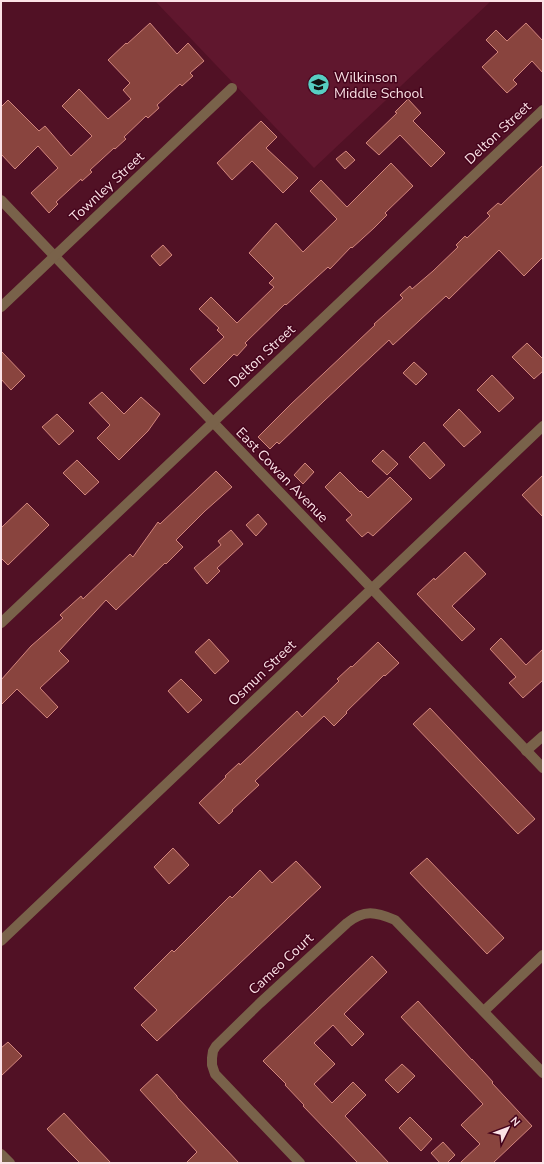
<svg xmlns="http://www.w3.org/2000/svg" width="544" height="1164" viewBox="0 0 544 1164" font-family="'Nunito Sans',sans-serif">
	<style>
		.built { fill: #60172e }
		.building { fill: #89443e; stroke: #d2857d }
		.lines { fill: none; stroke-linecap: round; stroke-linejoin: round }
		.minor { stroke: #79624a; stroke-width: 10 }
		.tertiary { stroke: #79624a; stroke-width: 10 }
		.labels { text-anchor: middle; dominant-baseline: central; stroke-width: 3; stroke-linejoin: round; paint-order: stroke }
		.poi-label { font-size: 14px; fill: #fbe2e6; stroke: #45041c; text-anchor: start }
		.street-label { font-size: 14px; fill: #fbe2e6; stroke: #45041c }
	</style>
	<rect width="100%" height="100%" fill="#511125"/>
	<polygon class="built" points="157,1 491,1 314,168 156,2"/>
	<g class="building">
		<polygon points="150,23 177,54 188,43 204,61 190,73 193,76 182,86 180,84 157,105 159,108 148,118 146,116 124,137 126,139 115,149 114,148 90,170 92,172 82,181 81,179 56,202 58,204 49,213 31,193 58,168 38,146 15,169 1,154 1,107 8,100 39,131 45,126 71,156 92,136 62,106 79,89 108,119 131,99 123,90 130,83 108,60 126,43 127,44"/>
		<polygon points="526,23 543,41 543,73 532,61 513,80 517,84 507,93 482,67 498,52 486,40 496,30 507,41"/>
		<polygon points="408,99 421,113 413,121 445,153 431,167 400,135 379,155 366,143 397,113 395,112"/>
		<polygon points="261,121 277,137 266,148 298,178 283,193 252,161 232,180 217,163"/>
		<polygon points="346,151 355,160 345,169 336,159"/>
		<polygon points="391,163 413,186 385,213 387,215 374,228 352,248 351,247 330,269 328,267 286,305 285,304 245,343 247,345 237,356 234,354 204,384 190,369 224,337 217,330 219,328 199,309 211,297 237,323 274,287 269,283 274,278 249,253 276,223 303,252 337,219 310,191 321,180 347,207"/>
		<polygon points="543,165 543,257 524,276 499,250 449,299 446,296 393,345 389,340 324,401 279,444 277,442 270,449 258,437 291,404 375,325 374,324 403,298 400,295 410,286 412,289 433,271 458,247 456,245 465,236 467,238 490,216 487,213 498,203 501,205"/>
		<polygon points="163,245 172,255 160,266 151,256"/>
		<polygon points="527,343 543,359 543,371 534,379 512,357"/>
		<polygon points="1,351 25,376 11,390 1,379"/>
		<polygon points="414,362 427,374 416,385 403,373"/>
		<polygon points="492,375 514,398 499,412 477,390"/>
		<polygon points="102,392 124,414 141,397 160,414 148,431 119,460 97,438 110,425 89,403"/>
		<polygon points="459,409 481,432 464,447 443,425"/>
		<polygon points="57,414 74,431 59,445 42,427"/>
		<polygon points="424,442 445,465 430,479 409,457"/>
		<polygon points="383,450 398,464 387,475 372,461"/>
		<polygon points="77,460 99,482 85,495 63,473"/>
		<polygon points="305,463 314,472 303,484 294,475"/>
		<polygon points="216,471 232,487 205,511 176,540 183,547 166,564 165,563 116,610 106,600 59,651 69,661 40,688 58,707 47,718 17,689 1,705 1,680 31,646 63,618 60,615 81,596 83,599 130,554 133,557 158,522 160,524"/>
		<polygon points="340,472 360,492 361,491 368,498 390,477 412,499 373,536 368,532 362,537 346,520 352,515 325,487"/>
		<polygon points="543,475 543,517 522,495"/>
		<polygon points="27,503 49,525 8,565 1,558 1,528"/>
		<polygon points="258,514 267,524 256,536 246,525"/>
		<polygon points="231,530 243,544 217,568 220,571 207,584 194,568 221,545 218,541"/>
		<polygon points="465,552 486,574 452,606 475,629 462,641 417,594 434,578 435,580"/>
		<polygon points="501,638 526,665 543,649 543,680 523,698 509,683 516,677 490,649"/>
		<polygon points="209,639 229,661 215,674 195,652"/>
		<polygon points="378,642 399,663 385,676 384,675 346,712 347,713 334,726 324,716 255,781 259,785 232,810 233,811 219,824 199,803 226,777 225,776 239,763 240,765 297,711 302,717 339,681 337,679 351,666 352,667"/>
		<polygon points="181,679 202,700 188,713 168,691"/>
		<polygon points="430,708 535,819 518,834 413,724"/>
		<polygon points="173,848 189,865 169,884 154,867"/>
		<polygon points="427,858 504,938 487,954 410,873"/>
		<polygon points="296,861 321,887 157,1041 141,1025 157,1010 134,988 172,950 174,952 230,896 232,898 260,870 272,883"/>
		<polygon points="372,956 387,972 344,1014 364,1034 352,1046 333,1025 314,1043 335,1064 314,1084 332,1103 353,1082 366,1095 345,1116 389,1163 358,1163 303,1106 304,1105 285,1085 286,1084 263,1061"/>
		<polygon points="418,1001 472,1060 472,1059 493,1082 492,1083 532,1126 493,1163 460,1163 480,1144 461,1125 483,1104 401,1017"/>
		<polygon points="8,1042 22,1056 1,1076 1,1048"/>
		<polygon points="402,1064 415,1076 398,1093 385,1080"/>
		<polygon points="157,1074 177,1096 177,1097 239,1163 186,1163 197,1152 140,1090"/>
		<polygon points="64,1113 91,1142 111,1163 80,1163 68,1151 47,1129"/>
		<polygon points="410,1117 432,1139 421,1151 399,1128"/>
		<polygon points="443,1142 455,1155 447,1163 440,1163 431,1153"/>
	</g>
	<g class="lines">
		<g class="minor">
			<polyline points="1,200 543,768"/>
			<polyline points="1,307 232,88"/>
			<polyline points="1,623 543,110"/>
			<polyline points="526,751 543,736"/>
			<polyline points="1,941 543,426"/>
			<polyline points="484,1011 543,955"/>
			<path d="M300,1163L215,1074L212,1065V1058L213,1051L216,1046L260,1003L347,923C364,909 376,912 395,920L543,1073"/>
		</g>
		<polyline class="tertiary" points="1,1154 10,1163"/>
	</g>
	<defs>
		<symbol id="school-disc" viewBox="-11 -11 22 22"><circle r="9.5" fill="#57cec2" stroke="#45041c"/><path d="M0-5L7-2L0 1L-7-2ZM-4 1L0 2.5L4 1V4Q0 6-4 4Z" fill="#111"/></symbol>
	</defs>
	<g fill-rule="evenodd">
		<use href="#school-disc" x="306" y="72" width="25" height="25"/>
	</g>
	<g class="labels">
		<g class="poi-label">
			<text x="334" y="77">Wilkinson<tspan x="334" dy="16">Middle School</tspan></text>
		</g>
		<g class="street-label">
			<text transform="translate(498 133) rotate(-43)">Delton Street</text>
			<text transform="translate(107 187) rotate(-43)">Townley Street</text>
			<text transform="translate(262 356) rotate(-43)">Delton Street</text>
			<text transform="translate(282 475) rotate(46)">East Cowan Avenue</text>
			<text transform="translate(262 673) rotate(-44)">Osmun Street</text>
			<text transform="translate(281 964) rotate(-43)">Cameo Court</text>
		</g>
	</g>
	<rect width="544" height="1164" fill="none" stroke="#fbe2e6" stroke-width="4"/>
	<g transform="translate(508 1128) rotate(48)" stroke="#45041c" stroke-width="3" paint-order="stroke">
	<path d="M0-3L7 15L0 10L-7 15Z" fill="#fbe2e6"/>
	<text y="-6" font-size="11" font-weight="bold" text-anchor="middle" fill="#fbe2e6">N</text>
	</g>
</svg>
